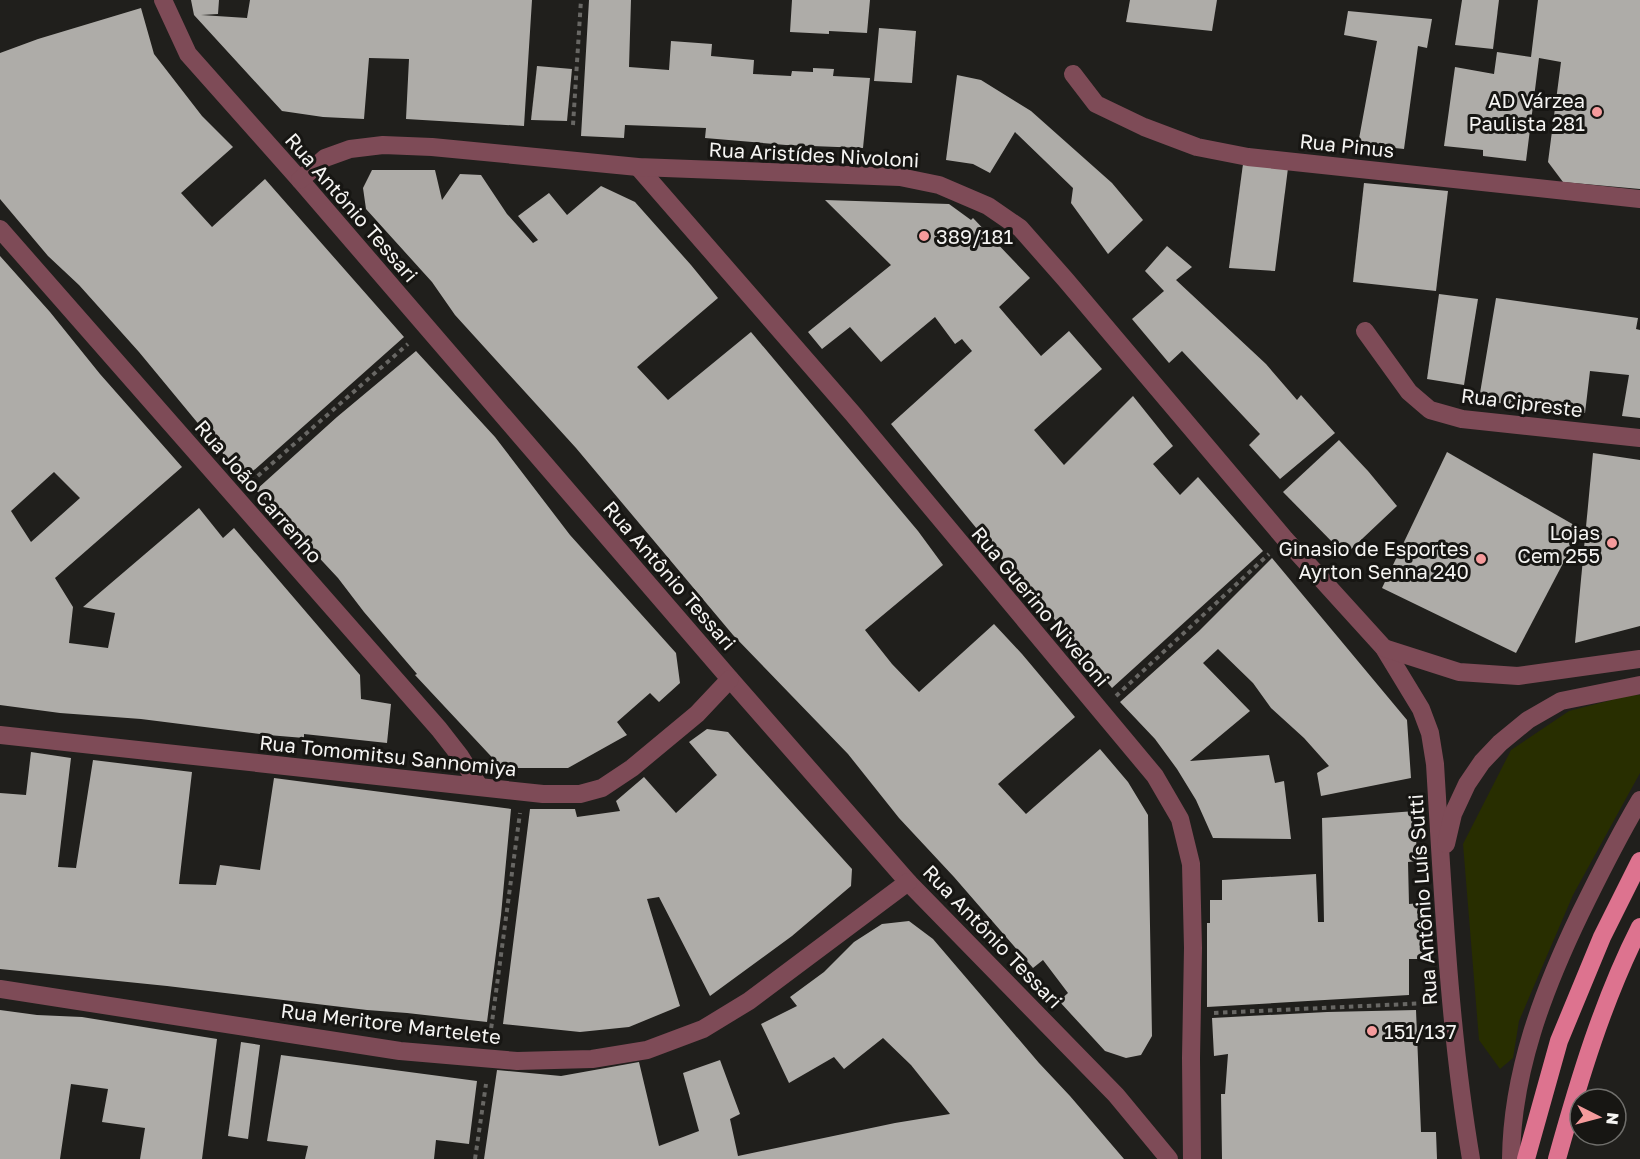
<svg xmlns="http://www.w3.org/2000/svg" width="1640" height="1159" viewBox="0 0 1640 1159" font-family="'Golos Text',sans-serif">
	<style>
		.green { fill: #282e00 }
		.building { fill: #aeaca8; fill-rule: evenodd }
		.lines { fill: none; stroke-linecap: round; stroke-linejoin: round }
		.path { stroke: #686764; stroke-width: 4; stroke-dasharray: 4.5 4.5; stroke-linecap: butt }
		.minor { stroke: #7e4b57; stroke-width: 18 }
		.major { stroke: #dd738f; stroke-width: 18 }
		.poi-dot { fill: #f59b9c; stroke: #171613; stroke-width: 2 }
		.labels { text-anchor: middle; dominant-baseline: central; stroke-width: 6; stroke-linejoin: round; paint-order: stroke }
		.poi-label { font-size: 20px; fill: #f5f4f2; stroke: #171613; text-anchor: end }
		.street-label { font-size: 20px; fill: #f5f4f2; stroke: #171613 }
	</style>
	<rect width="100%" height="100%" fill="#201f1c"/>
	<polygon class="green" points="1631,695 1640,695 1640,773 1573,895 1519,1021 1513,1058 1500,1069 1479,1040 1463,844 1511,750 1569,711"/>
	<g class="building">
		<polygon points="191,0 219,0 218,14 201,15 247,18 250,0 532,0 524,126 406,119 409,59 369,58 364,119 323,117 282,111 194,15"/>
		<polygon points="589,0 631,0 629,67 669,70 671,41 712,44 711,56 754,60 753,74 791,76 792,71 813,72 813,68 834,69 833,76 870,78 863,148 786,145 705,138 706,128 625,125 624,138 581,136"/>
		<polygon points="792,0 870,0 867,33 829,31 829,34 790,32"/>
		<polygon points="1130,0 1217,0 1212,31 1126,22"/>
		<polygon points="1462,0 1499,0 1493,49 1455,45"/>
		<polygon points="1538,0 1640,0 1640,189 1563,182 1548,162 1561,62 1539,58 1526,161 1483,156 1483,150 1444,146 1455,67 1494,74 1497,52 1531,57"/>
		<polygon points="141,8 154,54 202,116 233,147 181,193 212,227 265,179 404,337 244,479 139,352 79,285 48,256 0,199 0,53 38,39"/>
		<polygon points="1348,11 1432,19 1427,48 1418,46 1404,149 1358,144 1377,41 1344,35"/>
		<polygon points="879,28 916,31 912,83 874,81"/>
		<polygon points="537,66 572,69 567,121 531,120"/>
		<polygon points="957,75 981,80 1031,111 1112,183 1143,220 1108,254 1071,203 1073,188 1015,132 990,173 973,164 946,160"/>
		<polygon points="1243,164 1288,168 1275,271 1229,268"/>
		<polygon points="372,170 435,170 442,200 460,174 481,175 507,214 533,243 538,240 518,216 549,193 567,215 601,186 635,202 691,265 718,298 637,367 668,400 751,332 918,531 943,565 865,630 892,664 919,692 994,624 1022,654 1075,717 998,784 1026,814 1100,749 1128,782 1148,815 1152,1036 1141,1055 1126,1058 1105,1051 1059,1001 1068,993 1043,960 1033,968 954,877 899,818 848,754 733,635 576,448 455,315 432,282 366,209 363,188"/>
		<polygon points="1364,183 1448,191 1436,291 1353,282"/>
		<polygon points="825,200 949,204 971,220 973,218 1030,278 999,307 1041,356 1069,331 1102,369 1034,430 1064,465 1133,396 1173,446 1153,464 1180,495 1198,477 1263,551 1112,688 1050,614 1018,579 891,424 972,351 962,339 955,344 935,317 881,362 850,327 822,349 808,332 891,265"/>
		<polygon points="1167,246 1192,267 1176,280 1266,364 1297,400 1301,395 1335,433 1280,479 1249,445 1260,434 1182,351 1169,363 1132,319 1164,291 1145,271"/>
		<path d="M0,256L50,312L100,374L182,467L55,578L73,607L69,643L108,648L115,613L83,607L199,508L223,538L234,528L360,675L361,699L391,704L387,743L304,734V738L268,735L141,719L60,713L0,705ZM54,472L80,498L31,542L11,511Z"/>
		<polygon points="1439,294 1478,299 1464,385 1427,379"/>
		<polygon points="1496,298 1638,318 1636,329 1640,330 1640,418 1622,416 1629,375 1590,371 1585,413 1499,403 1479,399"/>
		<polygon points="416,351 495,437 570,535 676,653 680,683 659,702 650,693 617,722 627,735 568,768 502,768 415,675 417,674 364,612 338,578 256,490 337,417"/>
		<polygon points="1339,440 1368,471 1397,506 1345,555 1283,492"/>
		<polygon points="1447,452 1581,529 1516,653 1382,588"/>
		<polygon points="1593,453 1640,460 1640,626 1575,643"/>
		<polygon points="1272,558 1407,720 1411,778 1321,796 1317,773 1329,766 1304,738 1271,708 1253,683 1218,649 1203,663 1250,711 1190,761 1269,755 1275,783 1284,781 1291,839 1213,838 1196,800 1177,769 1155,739 1120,702 1199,631"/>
		<polygon points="707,729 728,732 744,750 852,869 851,886 792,936 710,996 659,897 647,899 680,1006 629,1027 580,1032 503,1024 530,809 575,809 577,817 620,811 616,801 644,777 676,813 717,775 689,742"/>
		<polygon points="31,752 71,758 58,867 76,868 93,760 192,772 179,884 216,885 220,865 260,870 274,778 511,809 501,915 487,1022 407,1013 367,1010 167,986 0,969 0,793 26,795"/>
		<polygon points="1415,811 1417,861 1408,862 1409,904 1421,903 1422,959 1409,959 1409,995 1207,1007 1207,923 1210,923 1210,900 1222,900 1222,880 1316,874 1318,922 1324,922 1322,818"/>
		<polygon points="909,921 933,939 1039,1063 1070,1096 1124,1159 484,1159 497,1070 561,1076 639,1062 659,1146 699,1131 683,1073 720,1060 740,1114 730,1119 738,1156 895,1123 950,1114 911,1065 883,1038 844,1069 834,1057 789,1083 761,1024 797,1006 790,997 824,972 854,942 882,924"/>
		<polygon points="0,1010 37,1015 82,1017 217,1039 202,1159 140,1159 145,1128 102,1122 108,1089 71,1084 60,1159 0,1159"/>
		<polygon points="1416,1010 1421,1132 1436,1132 1437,1159 1222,1159 1221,1094 1225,1094 1228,1054 1214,1056 1212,1018 1327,1012"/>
		<polygon points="241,1042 260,1045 248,1139 228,1136"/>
		<polygon points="281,1055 477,1081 469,1144 436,1140 434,1159 305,1159 308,1146 267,1141"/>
	</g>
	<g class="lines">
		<g class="path">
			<polyline points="573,125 581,0"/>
			<polyline points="251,482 408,344"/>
			<polyline points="1116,696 1269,554"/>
			<polyline points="1214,1013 1429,1003"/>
			<polyline points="490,1037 520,813"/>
			<polyline points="475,1159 486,1084"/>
		</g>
		<g class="minor">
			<polyline points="163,0 188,54 300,180 730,679 908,882 1116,1095 1169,1159"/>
			<polyline points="1073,74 1096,104 1144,127 1197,147 1248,157 1640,199"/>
			<polyline points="638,167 853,414 1155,776 1180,819 1191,864 1193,948 1191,1058 1192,1159"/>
			<path d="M300,180L325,158L350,149L383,145L432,147L638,167L900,177L939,185L988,206L1020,228L1065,279L1285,539L1384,648L1421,709L1430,733L1435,764C1443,895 1449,1029 1471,1159"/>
			<polyline points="0,229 439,729 460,756 479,786"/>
			<polyline points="1365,331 1409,392 1430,410 1462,419 1640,438"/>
			<polyline points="1384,648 1459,672 1518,676 1640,659"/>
			<polyline points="0,735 543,794 580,794 602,788 632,768 697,714 730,679"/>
			<polyline points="1446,844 1453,814 1467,784 1482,762 1500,743 1528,720 1561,701 1640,685"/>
			<polyline points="0,989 400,1051 517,1061 592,1059 647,1050 703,1029 749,1001 908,882"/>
			<path d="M1511,1159C1512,1072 1543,991 1580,914C1599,875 1618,837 1640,800"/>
		</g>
		<g class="major">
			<polyline points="1526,1159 1559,1041 1602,937 1640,861"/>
			<path d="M1557,1159C1579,1080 1603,1000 1640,927"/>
		</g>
	</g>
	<g class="poi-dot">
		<circle cx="1597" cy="112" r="6"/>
		<circle cx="924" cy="236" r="6"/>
		<circle cx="1612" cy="543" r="6"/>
		<circle cx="1481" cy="559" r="6"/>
		<circle cx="1372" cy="1031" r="6"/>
	</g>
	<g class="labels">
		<g class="poi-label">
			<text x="1585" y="100">AD Várzea<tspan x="1585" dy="23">Paulista 281</tspan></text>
			<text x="936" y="236" text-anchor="start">389/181</text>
			<text x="1600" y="532">Lojas<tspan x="1600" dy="23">Cem 255</tspan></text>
			<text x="1469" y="548">Ginasio de Esportes<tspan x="1469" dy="23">Ayrton Senna 240</tspan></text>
			<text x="1384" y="1031" text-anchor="start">151/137</text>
		</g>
		<g class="street-label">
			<text transform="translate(1347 145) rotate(6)">Rua Pinus</text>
			<text transform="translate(814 154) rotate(3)">Rua Aristídes Nivoloni</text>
			<text transform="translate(352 207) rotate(49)">Rua Antônio Tessari</text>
			<text transform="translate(1522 402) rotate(7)">Rua Cipreste</text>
			<text transform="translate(259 491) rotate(49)">Rua João Carrenho</text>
			<text transform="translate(670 575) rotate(49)">Rua Antônio Tessari</text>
			<text transform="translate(1041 606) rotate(50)">Rua Guerino Niveloni</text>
			<text transform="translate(388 755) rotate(6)">Rua Tomomitsu Sannomiya</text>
			<text transform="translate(1422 900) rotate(-94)">Rua Antônio Luís Sutti</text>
			<text transform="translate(993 936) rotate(46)">Rua Antônio Tessari</text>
			<text transform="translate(391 1023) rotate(7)">Rua Meritore Martelete</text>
		</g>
	</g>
	<g transform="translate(1598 1117) rotate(96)"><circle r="28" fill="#171613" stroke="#706f6c" stroke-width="1.5"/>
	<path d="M0-4.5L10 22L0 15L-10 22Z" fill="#f59b9c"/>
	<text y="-9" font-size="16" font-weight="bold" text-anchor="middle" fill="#f5f4f2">N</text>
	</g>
</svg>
